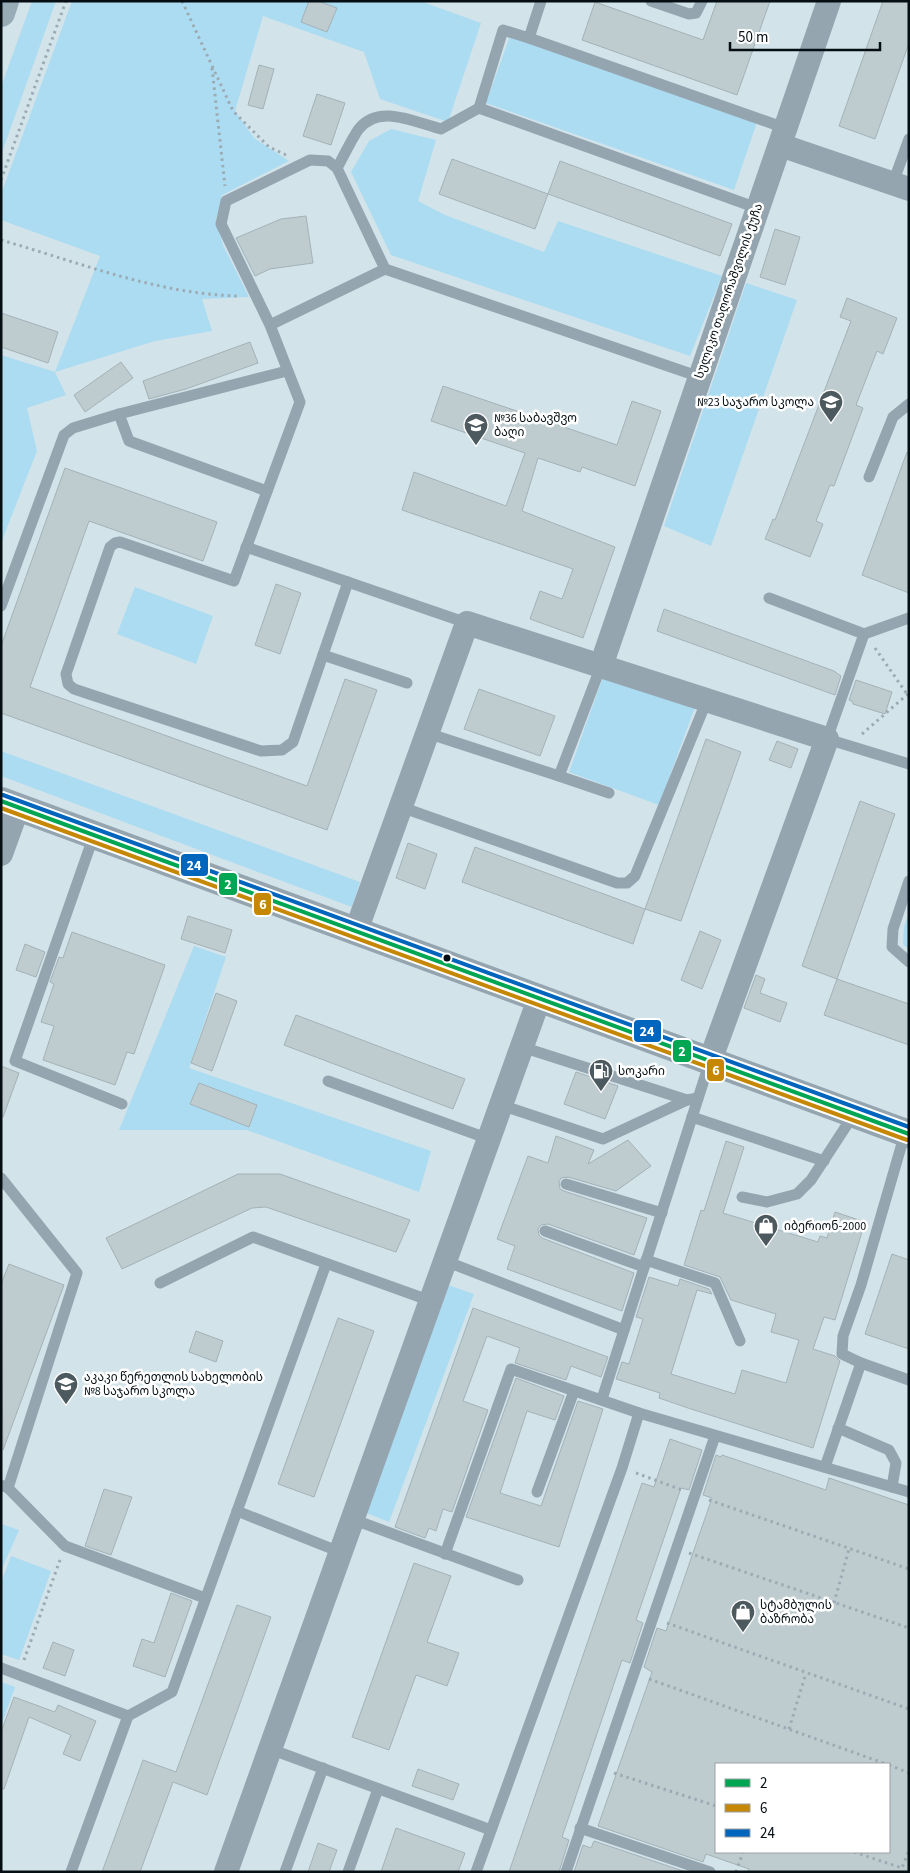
<svg xmlns="http://www.w3.org/2000/svg" width="910" height="1873" viewBox="0 0 910 1873" font-family="'Source Sans 3','Noto Sans Georgian',sans-serif">
	<style>
		.green { fill: #acdcf1 }
		.building { fill: #beccd0; stroke: #a4b2b6; fill-rule: evenodd }
		.lines { fill: none; stroke-linecap: round; stroke-linejoin: round }
		.path { stroke: #9cabb3; stroke-width: 3; stroke-dasharray: 2.5 4; stroke-linecap: butt }
		.service { stroke: #95a5b0; stroke-width: 11 }
		.minor { stroke: #95a5b0; stroke-width: 24 }
		.tertiary { stroke: #95a5b0; stroke-width: 28 }
		.secondary { stroke: #98acb7; stroke-width: 28 }
		.bus-1-casing { stroke: #fff; stroke-width: 8 }
		.bus-2-casing { stroke: #fff; stroke-width: 8 }
		.bus-3-casing { stroke: #fff; stroke-width: 8 }
		.bus-1 { stroke: #00a651; stroke-width: 4 }
		.bus-2 { stroke: #c68804; stroke-width: 4 }
		.bus-3 { stroke: #0065bd; stroke-width: 4 }
		.bus-dot { fill: #040e13; stroke: #fff; stroke-width: 2 }
		.labels { text-anchor: middle; dominant-baseline: central; stroke-width: 5; stroke-linejoin: round; paint-order: stroke }
		.street-label { font-size: 12px; fill: #040e13; stroke: #fff }
		.poi-label { font-size: 12px; fill: #040e13; stroke: #fff; text-anchor: start }
		.line-badge { stroke: #fff; stroke-width: 2 }
		.badge-label { font-size: 14px; text-anchor: middle; font-weight: bold; fill: #fff }
	</style>
	<rect width="100%" height="100%" fill="#d2e3ea"/>
	<g class="green">
		<polygon points="32,1 56,1 1,155 1,87"/>
		<polygon points="72,1 420,1 481,23 448,122 380,99 364,52 263,16 235,111 254,138 289,161 222,195 216,220 223,245 249,297 202,299 212,331 155,341 55,372 66,395 27,408 37,451 1,543 1,355 55,372 100,256 1,220 1,194"/>
		<polygon points="510,36 757,122 734,190 486,103"/>
		<polygon points="391,129 436,140 418,201 445,215 544,252 558,221 722,276 690,356 391,255 351,172 369,141"/>
		<polygon points="746,283 797,300 711,546 664,526"/>
		<polygon points="135,587 213,616 196,664 117,634"/>
		<polygon points="604,674 695,707 659,805 569,772"/>
		<polygon points="1,751 360,882 352,907 1,776"/>
		<polygon points="909,913 909,950 903,944 904,927"/>
		<polygon points="194,946 226,957 189,1068 431,1151 419,1192 247,1130 119,1130"/>
		<polygon points="448,1285 474,1294 389,1522 364,1512"/>
		<polygon points="1,1524 19,1530 1,1571"/>
		<polygon points="11,1556 51,1571 19,1660 1,1654 1,1583"/>
		<polygon points="1,1682 15,1687 1,1726"/>
	</g>
	<g class="building">
		<polygon points="309,1 318,1 337,8 327,32 301,22"/>
		<polygon points="717,1 770,1 737,95 582,40 595,2 703,40"/>
		<polygon points="883,1 909,1 909,43 875,139 839,126"/>
		<polygon points="259,65 274,69 263,109 248,105"/>
		<polygon points="317,94 345,103 331,145 303,136"/>
		<polygon points="452,159 548,194 535,229 439,194"/>
		<polygon points="560,161 732,224 720,256 548,194"/>
		<polygon points="306,216 313,263 270,269 255,276 236,238 281,219"/>
		<polygon points="775,229 800,237 785,285 760,277"/>
		<polygon points="847,298 897,318 883,354 877,351 856,405 863,408 834,486 830,485 816,521 823,524 810,557 765,539 773,519 775,520 851,321 840,317"/>
		<polygon points="1,313 58,332 48,363 1,347"/>
		<polygon points="250,342 258,363 186,389 149,399 143,381"/>
		<polygon points="121,362 133,378 85,412 74,395"/>
		<polygon points="443,386 617,445 632,401 661,411 635,486 582,467 580,472 538,458 522,511 615,547 583,638 530,619 540,591 562,599 573,569 402,510 414,472 506,506 525,453 431,421"/>
		<polygon points="907,452 909,453 909,593 862,575"/>
		<polygon points="65,468 217,522 203,561 89,521 30,687 307,786 345,679 377,690 327,830 1,713 1,646"/>
		<polygon points="276,584 301,593 280,654 255,645"/>
		<polygon points="664,609 834,671 841,676 835,695 657,631"/>
		<polygon points="856,680 892,692 885,714 853,704 853,702 849,700"/>
		<polygon points="479,689 555,716 540,756 464,729"/>
		<polygon points="706,739 741,752 681,921 645,909"/>
		<polygon points="777,741 798,749 791,768 769,760"/>
		<polygon points="860,801 895,814 837,979 802,966"/>
		<polygon points="408,843 437,854 425,889 396,878"/>
		<polygon points="475,847 645,909 633,944 462,882"/>
		<polygon points="188,916 232,930 225,953 181,939"/>
		<polygon points="700,931 721,940 702,989 681,980"/>
		<polygon points="72,932 165,965 134,1054 127,1052 115,1085 43,1060 54,1026 41,1022 54,984 50,982 59,957 63,958"/>
		<polygon points="25,944 45,952 36,977 16,970"/>
		<polygon points="756,975 765,979 760,993 787,1003 780,1022 744,1008"/>
		<polygon points="837,979 909,1004 909,1045 824,1015"/>
		<polygon points="216,993 237,1001 212,1071 191,1063"/>
		<polygon points="296,1015 465,1079 453,1109 284,1045"/>
		<polygon points="1,1066 19,1073 3,1117 1,1116"/>
		<polygon points="576,1072 618,1086 605,1119 564,1104"/>
		<polygon points="199,1083 257,1105 249,1127 190,1104"/>
		<polygon points="556,1136 594,1150 588,1164 628,1140 651,1166 616,1191 568,1177 561,1178 559,1182 560,1189 564,1191 647,1218 634,1255 548,1224 541,1225 538,1229 539,1235 542,1238 634,1273 622,1311 507,1269 515,1246 497,1239 528,1156 548,1163"/>
		<polygon points="726,1141 744,1147 723,1213 818,1242 820,1236 827,1238 835,1212 865,1222 835,1320 824,1317 813,1349 835,1356 840,1361 813,1448 688,1408 659,1398 660,1393 616,1379 622,1362 629,1364 643,1319 636,1317 649,1277 678,1286 680,1279 709,1289 712,1294 697,1290 671,1374 735,1394 742,1370 786,1383 799,1340 771,1332 776,1314 731,1300 720,1277 684,1265 701,1210 704,1211"/>
		<polygon points="238,1174 280,1174 410,1220 396,1252 266,1207 252,1208 122,1269 106,1238"/>
		<polygon points="892,1254 909,1260 909,1349 865,1334"/>
		<polygon points="9,1264 64,1285 3,1450 1,1284"/>
		<polygon points="473,1308 608,1357 601,1377 571,1366 566,1380 515,1363 520,1348 487,1336 463,1401 488,1410 452,1512 443,1509 436,1531 429,1528 425,1538 395,1527"/>
		<polygon points="338,1318 374,1331 314,1497 278,1484"/>
		<polygon points="196,1331 223,1341 216,1362 189,1352"/>
		<polygon points="516,1378 564,1396 555,1420 527,1411 500,1493 541,1506 578,1401 603,1409 559,1547 466,1517"/>
		<polygon points="670,1439 702,1450 689,1490 681,1488 636,1620 643,1623 630,1663 622,1660 562,1837 569,1840 559,1872 509,1872 642,1483 654,1487"/>
		<path d="M716,1455L721,1457L722,1455L826,1490L829,1478L909,1505V1872H748L749,1869L706,1854L703,1862L598,1826L652,1672L644,1667L657,1628L666,1631L712,1498L703,1495ZM716,1764H889V1852H716Z"/>
		<polygon points="104,1489 132,1497 111,1555 85,1546"/>
		<polygon points="414,1563 451,1576 427,1642 459,1653 447,1686 416,1675 389,1750 352,1737"/>
		<polygon points="171,1593 192,1601 165,1677 133,1666 142,1639 154,1643"/>
		<polygon points="237,1605 271,1617 207,1795 173,1782 140,1872 102,1872 143,1760 176,1772"/>
		<polygon points="53,1642 74,1650 65,1676 43,1668"/>
		<polygon points="14,1697 55,1712 58,1705 96,1721 80,1761 63,1754 71,1735 29,1717 4,1789 1,1789 1,1732"/>
		<polygon points="418,1769 459,1784 453,1800 412,1786"/>
		<polygon points="396,1828 465,1853 458,1872 381,1872"/>
		<polygon points="594,1841 686,1872 574,1872 583,1845 591,1848"/>
		<polygon points="318,1843 337,1850 329,1872 308,1872"/>
	</g>
	<g class="lines">
		<g class="path">
			<polyline points="182,1 233,111 269,147 286,155"/>
			<polyline points="212,68 225,186"/>
			<polyline points="1,180 66,1"/>
			<path d="M1,240C78,262 157,294 238,296"/>
			<polyline points="875,648 909,697"/>
			<polyline points="862,734 909,693"/>
			<polyline points="636,1473 682,1490"/>
			<polyline points="709,1500 909,1569"/>
			<polyline points="689,1553 909,1628"/>
			<polyline points="834,1603 849,1549"/>
			<polyline points="667,1623 909,1709"/>
			<polyline points="24,1660 60,1560"/>
			<polyline points="649,1679 886,1764"/>
			<polyline points="789,1729 806,1673"/>
			<polyline points="889,1765 909,1773"/>
			<polyline points="614,1773 716,1806"/>
			<polyline points="854,1852 902,1868 909,1850"/>
			<polyline points="736,1872 743,1852"/>
		</g>
		<g class="service">
			<polyline points="651,1 689,14 696,13 702,1"/>
			<polyline points="529,38 785,128"/>
			<polyline points="479,108 503,30 529,38 541,1"/>
			<path d="M337,168C344,156 350,142 358,130C378,103 414,122 441,129L479,108L757,208"/>
			<polyline points="893,183 909,139"/>
			<polyline points="385,269 700,377"/>
			<polyline points="270,325 385,269 337,168 328,161 310,160 226,201 221,224 270,325 300,402 234,581 120,542 115,543 110,547 66,674 68,684 74,689 261,751 282,750 293,742 348,582"/>
			<polyline points="119,414 129,441 267,491"/>
			<polyline points="869,477 893,417 909,404"/>
			<polyline points="246,547 467,623"/>
			<polyline points="769,598 864,634 909,618"/>
			<polyline points="1,606 64,435 73,428 119,414 287,371"/>
			<polyline points="864,634 827,739 909,764"/>
			<polyline points="323,655 407,683"/>
			<polyline points="427,733 559,776 601,666"/>
			<polyline points="559,776 609,793"/>
			<polyline points="401,807 617,883 627,883 635,876 707,700"/>
			<polyline points="94,835 15,1061 122,1104"/>
			<polyline points="909,881 893,929 892,947 909,962"/>
			<polyline points="522,1047 687,1100"/>
			<polyline points="328,1081 489,1139"/>
			<polyline points="501,1105 603,1139 687,1100 698,1098"/>
			<polyline points="692,1117 824,1161"/>
			<polyline points="1,1178 77,1273 8,1488 1,1485"/>
			<polyline points="566,1184 662,1213"/>
			<polyline points="742,1197 767,1202 797,1194 811,1180 854,1114"/>
			<polyline points="545,1231 644,1267"/>
			<polyline points="646,1260 715,1283 740,1341"/>
			<polyline points="445,1261 624,1330"/>
			<polyline points="160,1283 253,1237 431,1301"/>
			<polyline points="861,1363 909,1380"/>
			<polyline points="602,1399 710,1061"/>
			<polyline points="838,1428 889,1450 896,1463 892,1487"/>
			<polyline points="825,1467 861,1363 842,1354 843,1336 861,1285 905,1133"/>
			<polyline points="8,1488 65,1546 205,1598"/>
			<polyline points="537,1492 574,1391"/>
			<polyline points="237,1511 340,1552"/>
			<polyline points="352,1519 518,1580"/>
			<polyline points="445,1554 511,1369 639,1413 909,1492"/>
			<polyline points="1,1668 128,1716"/>
			<polyline points="270,1749 491,1830"/>
			<polyline points="580,1828 710,1872"/>
			<polyline points="71,1872 128,1716 172,1692 326,1264"/>
			<polyline points="285,1872 323,1768"/>
			<polyline points="348,1872 378,1789"/>
			<polyline points="476,1872 622,1468 639,1413"/>
			<polyline points="566,1872 715,1436"/>
		</g>
		<g class="minor">
			<polyline points="780,145 909,189"/>
			<polyline points="601,666 829,1"/>
			<polyline points="1,854 18,807"/>
			<polyline points="356,931 467,623 827,739 710,1061"/>
			<polyline points="226,1872 539,999"/>
		</g>
		<polyline class="tertiary" points="1,801 909,1134"/>
		<polyline class="secondary" points="1,13 5,1"/>
		<defs>
			<polyline id="bus-1" points="1,801 909,1134"/>
			<polyline id="bus-2" points="1,808 907,1140"/>
			<polyline id="bus-3" points="3,795 909,1127"/>
		</defs>
		<use href="#bus-1" class="bus-1-casing"/>
		<use href="#bus-2" class="bus-2-casing"/>
		<use href="#bus-3" class="bus-3-casing"/>
		<use href="#bus-1" class="bus-1"/>
		<use href="#bus-2" class="bus-2"/>
		<use href="#bus-3" class="bus-3"/>
	</g>
	<defs>
		<symbol id="school-pin" viewBox="-11 -11 22 30"><path d="M0 17L-7.5 6A9.5 9.5 0 1 1 7.5 6Z" fill="#4c595e" stroke="#fff"/><path d="M0-5L7-2L0 1L-7-2ZM-4 1L0 2.5L4 1V4Q0 6-4 4Z" fill="#fff"/></symbol>
		<symbol id="fuel-pin" viewBox="-11 -11 22 30"><path d="M0 17L-7.5 6A9.5 9.5 0 1 1 7.5 6Z" fill="#4c595e" stroke="#fff"/><path d="M-5.5-6h7V0h2V4h1.3V-2.5L3-4.5l.8-.8L6-3V5H2.5V1h-1V6h-7ZM-4.2-4.7v3.2H.2V-4.7Z" fill="#fff"/></symbol>
		<symbol id="shop-pin" viewBox="-11 -11 22 30"><path d="M0 17L-7.5 6A9.5 9.5 0 1 1 7.5 6Z" fill="#4c595e" stroke="#fff"/><path d="M-5-2.5h2.3a2.7 3.5 0 0 1 5.4 0H5L5.5 6h-11ZM-1.5-2.5h3a1.5 2.3 0 0 0-3 0Z" fill="#fff"/></symbol>
	</defs>
	<g fill-rule="evenodd">
		<use href="#school-pin" x="817" y="388" width="28" height="38"/>
		<use href="#school-pin" x="462" y="411" width="28" height="38"/>
		<use href="#fuel-pin" x="587" y="1057" width="28" height="38"/>
		<use href="#shop-pin" x="752" y="1212" width="28" height="38"/>
		<use href="#school-pin" x="52" y="1370" width="28" height="38"/>
		<use href="#shop-pin" x="729" y="1598" width="28" height="38"/>
	</g>
	<circle class="bus-dot" cx="447" cy="958" r="4.5"/>
	<g class="labels">
		<g class="street-label">
			<text transform="translate(729 291) rotate(-71)">სულიკო თაღორაშვილის ქუჩა</text>
		</g>
		<g class="poi-label">
			<text x="814" y="402" text-anchor="end">№23 საჯარო სკოლა</text>
			<text x="494" y="418">№36 საბავშვო<tspan x="494" dy="14">ბაღი</tspan></text>
			<text x="618" y="1071">სოკარი</text>
			<text x="784" y="1226">იბერიონ-2000</text>
			<text x="84" y="1377">აკაკი წერეთლის სახელობის<tspan x="84" dy="14">№8 საჯარო სკოლა</tspan></text>
			<text x="760" y="1605">სტამბულის<tspan x="760" dy="14">ბაზრობა</tspan></text>
		</g>
	</g>
	<g class="line-badge">
		<rect x="180" y="853" width="29" height="24" rx="5" fill="#0065bd"/>
		<rect x="218" y="872" width="20" height="24" rx="5" fill="#00a651"/>
		<rect x="253" y="892" width="19" height="24" rx="5" fill="#c68804"/>
		<rect x="633" y="1019" width="29" height="24" rx="5" fill="#0065bd"/>
		<rect x="672" y="1039" width="20" height="24" rx="5" fill="#00a651"/>
		<rect x="706" y="1058" width="19" height="24" rx="5" fill="#c68804"/>
	</g>
	<g class="badge-label">
		<text x="194" y="870">24</text>
		<text x="228" y="889">2</text>
		<text x="263" y="909">6</text>
		<text x="647" y="1036">24</text>
		<text x="682" y="1056">2</text>
		<text x="716" y="1075">6</text>
	</g>
	<rect width="910" height="1873" fill="none" stroke="#040e13" stroke-width="5"/>
	<rect x="715" y="1763" width="175" height="90" fill="#ffffff" stroke="#9b9fa1"/>
	<rect x="725" y="1779" width="25" height="8" fill="#00a651" stroke="#9b9fa1"/>
	<text x="760" y="1788" font-size="15" fill="#040e13">2</text>
	<rect x="725" y="1804" width="25" height="8" fill="#c68804" stroke="#9b9fa1"/>
	<text x="760" y="1813" font-size="15" fill="#040e13">6</text>
	<rect x="725" y="1829" width="25" height="8" fill="#0065bd" stroke="#9b9fa1"/>
	<text x="760" y="1838" font-size="15" fill="#040e13">24</text>
	<path d="M730 42v8h150v-8" fill="none" stroke="#040e13" stroke-width="2.5"/>
	<text x="738" y="42" font-size="15" fill="#040e13" stroke="#ffffff" stroke-width="4" paint-order="stroke">50 m</text>
</svg>
